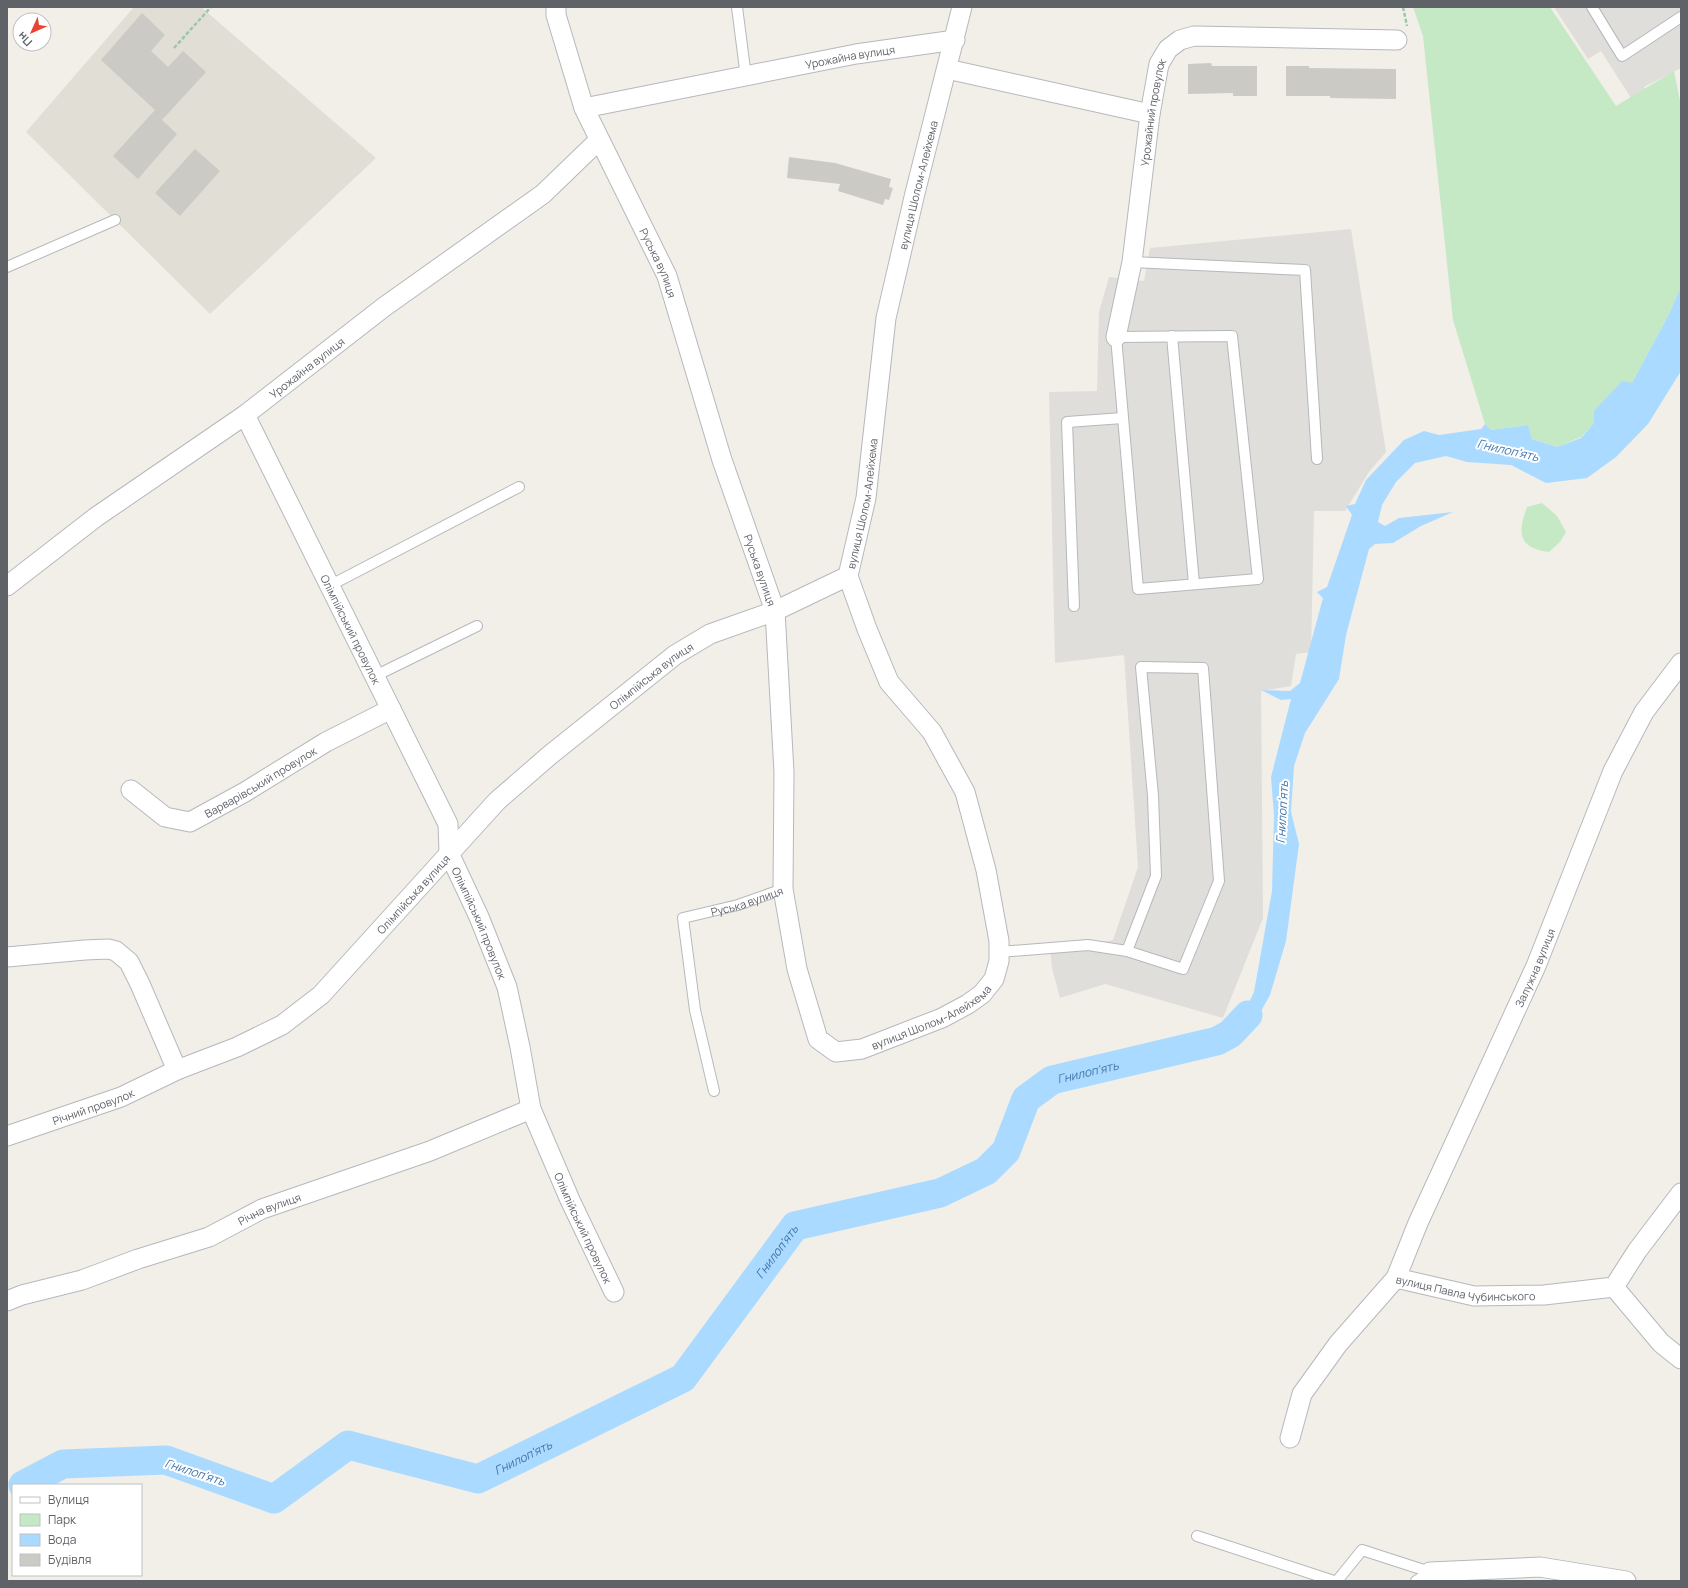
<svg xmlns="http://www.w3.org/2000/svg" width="1688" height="1588" viewBox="0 0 1688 1588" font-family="Manrope,sans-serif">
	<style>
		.industrial { fill: #e0deda }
		.education { fill: #e1ded6 }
		.green { fill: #c5e8c5 }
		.water { fill: #aadaff }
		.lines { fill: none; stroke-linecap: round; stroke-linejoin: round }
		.river { stroke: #aadaff; stroke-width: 29 }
		.building { fill: #cccac5 }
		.service-casing { stroke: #b5b8bc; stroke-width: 12 }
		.minor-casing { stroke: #b5b8bc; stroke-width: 21 }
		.path { stroke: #9cc7a9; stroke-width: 2.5; stroke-dasharray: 4 2; stroke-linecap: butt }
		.service { stroke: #fff; stroke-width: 10 }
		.minor { stroke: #fff; stroke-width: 19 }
		.labels { text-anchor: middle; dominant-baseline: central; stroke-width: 4; stroke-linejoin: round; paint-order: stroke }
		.street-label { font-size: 11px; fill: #5f6368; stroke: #fff }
		.water-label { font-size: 12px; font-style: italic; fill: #4174aa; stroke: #fff }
	</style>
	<rect width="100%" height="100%" fill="#f1efe8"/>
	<g class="industrial">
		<polygon points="1554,7 1681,7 1681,68 1644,87 1650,98 1636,106 1601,51 1588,59"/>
		<polygon points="1351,229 1386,452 1369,472 1345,511 1314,511 1311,652 1296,654 1291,686 1261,691 1263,918 1223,1018 1105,984 1060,998 1052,968 1050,948 1088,945 1113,940 1138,867 1124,655 1055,663 1049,392 1097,391 1099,312 1109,277 1144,281 1150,248"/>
	</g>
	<polygon class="education" points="134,7 201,7 376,158 210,314 26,132"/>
	<g class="green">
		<polygon points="1413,7 1550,7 1616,106 1674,71 1681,106 1681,287 1668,316 1632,383 1581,437 1557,447 1532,439 1527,425 1491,430 1485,424 1453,320 1423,36"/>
		<path d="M1542,503L1557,516L1566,532L1560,542L1549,552C1517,548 1518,532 1527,507Z"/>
	</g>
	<polygon class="water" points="1681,287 1681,371 1648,424 1616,457 1587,478 1546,483 1511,465 1467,462 1446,456 1415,463 1396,482 1382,505 1378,522 1385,526 1399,518 1453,512 1421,526 1393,543 1375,544 1369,549 1346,635 1339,679 1305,733 1294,766 1291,812 1299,844 1286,941 1270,995 1261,1011 1248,1027 1234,1036 1217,1041 1236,1023 1246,1009 1254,992 1272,891 1274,815 1271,777 1291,699 1281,700 1261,690 1290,691 1300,683 1323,598 1317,592 1327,587 1352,515 1346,506 1355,504 1366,480 1404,440 1424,431 1439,435 1481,429 1485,424 1491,430 1528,425 1532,439 1557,447 1581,438 1594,423 1594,411 1622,381 1632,383 1668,316"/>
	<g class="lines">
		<path class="river" id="s1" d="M23,1485L63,1464L166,1460L274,1499L348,1445L478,1479L683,1378L795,1226L940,1193L986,1171L1006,1151L1026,1099L1052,1080L1217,1041L1230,1034L1248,1015"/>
	</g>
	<g class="building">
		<polygon points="142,13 165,35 151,51 168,67 183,51 206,72 162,120 177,134 138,179 113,156 155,110 101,60"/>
		<polygon points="1211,63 1212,66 1257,66 1257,96 1233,96 1233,93 1188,94 1188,64"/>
		<polygon points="1286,66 1309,66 1309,68 1396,69 1396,99 1330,98 1330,96 1286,96"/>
		<polygon points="195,149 220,171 180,216 155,193"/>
		<polygon points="789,157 835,163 891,179 889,187 893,188 889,200 885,199 883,205 838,191 840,184 787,178"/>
	</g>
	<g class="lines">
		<defs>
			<g id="service">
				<polyline points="737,7 746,77"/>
				<polyline points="1592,7 1622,56 1681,17"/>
				<polyline points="1132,262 1305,270 1317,459"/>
				<polyline points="7,267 115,220"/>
				<polyline points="1172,336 1194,584"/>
				<polygon points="1232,336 1258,579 1138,589 1116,337"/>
				<polyline points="331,585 519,487"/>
				<polyline points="1074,606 1067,422 1123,418"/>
				<polyline points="375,676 477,626"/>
				<polyline points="999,952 1088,945 1127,951 1156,876 1153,796 1141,667 1203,668 1219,881 1183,969 1127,951"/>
				<path id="s2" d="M714,1091L695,1010L683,918L738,905L783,889"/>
				<polyline points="1197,1536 1334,1581"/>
				<polyline points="1337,1581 1362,1550 1430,1572"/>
				<polyline points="1416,1581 1430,1572"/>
			</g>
			<g id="minor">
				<path id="s3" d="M556,7V15L584,108L667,276L722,460L775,611L784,772L783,889L797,969L818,1039L836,1052L862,1049L942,1018L968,1004L982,994L994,979L999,961V941L986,870L965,792L932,732L889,682L867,629L848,576L866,498L886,318L915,193L962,7"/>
				<polyline points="947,69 1150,114"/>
				<path id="s4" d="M584,108L856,54L955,40"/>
				<path id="s5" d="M1116,337L1132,262L1150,114L1159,64L1168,49L1180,40L1194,36L1397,40"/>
				<path id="s6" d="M245,415L448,824L449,853L479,917L507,987L520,1047L531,1109L570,1200L614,1292"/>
				<path id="s7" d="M7,586L96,517L245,415L384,307L543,194L599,140"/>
				<path id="s8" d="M131,790L165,817L190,822L245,792L326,742L391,709"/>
				<path id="s9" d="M7,957L85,950L108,949L116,951L129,962L140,984L177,1070L237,1047L282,1025L321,995L497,801L550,755L675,655L710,634L775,611L848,576"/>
				<path id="s10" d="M7,1136L121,1097L177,1070"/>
				<path id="s11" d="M1396,1278L1418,1223L1536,966L1613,771L1644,712L1681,663"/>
				<polyline points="1614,1287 1661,1343 1681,1359"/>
				<path id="s12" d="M7,1301L22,1295L82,1280L138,1259L209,1237L262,1209L430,1151L531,1109"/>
				<path id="s13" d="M1290,1438L1302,1394L1338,1344L1396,1278L1474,1296L1544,1295L1614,1287L1637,1251L1681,1193"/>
				<polyline points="1430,1572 1540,1567 1626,1581"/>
			</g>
		</defs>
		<use href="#service" class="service-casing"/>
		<use href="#minor" class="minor-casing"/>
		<g class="path">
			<polyline points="1403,7 1407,26"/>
			<polyline points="174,48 211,7"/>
		</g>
		<use href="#service" class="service"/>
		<use href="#minor" class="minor"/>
	</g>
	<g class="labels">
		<g class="street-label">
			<text stroke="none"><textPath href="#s4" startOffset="271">Урожайна вулиця</textPath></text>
			<text stroke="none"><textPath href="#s5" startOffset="228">Урожайний провулок</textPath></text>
			<text stroke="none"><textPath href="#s3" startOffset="2115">вулиця Шолом-Алейхема</textPath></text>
			<text stroke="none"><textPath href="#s3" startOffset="277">Руська вулиця</textPath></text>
			<text stroke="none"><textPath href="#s7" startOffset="371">Урожайна вулиця</textPath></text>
			<text stroke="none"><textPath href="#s3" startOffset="1791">вулиця Шолом-Алейхема</textPath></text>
			<text stroke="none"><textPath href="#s3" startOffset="601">Руська вулиця</textPath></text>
			<text stroke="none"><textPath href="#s6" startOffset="239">Олімпійський провулок</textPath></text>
			<text stroke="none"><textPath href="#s9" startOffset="869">Олімпійська вулиця</textPath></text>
			<text stroke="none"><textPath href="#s8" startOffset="150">Варварівський провулок</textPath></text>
			<text stroke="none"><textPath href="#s9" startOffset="545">Олімпійська вулиця</textPath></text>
			<text stroke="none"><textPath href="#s2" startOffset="242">Руська вулиця</textPath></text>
			<text stroke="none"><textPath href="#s6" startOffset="562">Олімпійський провулок</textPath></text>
			<text stroke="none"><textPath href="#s11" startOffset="340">Залужна вулиця</textPath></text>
			<text stroke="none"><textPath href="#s3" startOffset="1202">вулиця Шолом-Алейхема</textPath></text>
			<text stroke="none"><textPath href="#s10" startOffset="91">Річний провулок</textPath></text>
			<text stroke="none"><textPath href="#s12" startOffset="279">Річна вулиця</textPath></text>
			<text stroke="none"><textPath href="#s6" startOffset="886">Олімпійський провулок</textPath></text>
			<text stroke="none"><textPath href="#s13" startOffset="266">вулиця Павла Чубинського</textPath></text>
		</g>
		<g class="water-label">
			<text transform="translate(1508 450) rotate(13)">Гнилоп'ять</text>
			<text transform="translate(1282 812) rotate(-87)">Гнилоп'ять</text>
			<text stroke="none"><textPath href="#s1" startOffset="1259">Гнилоп'ять</textPath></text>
			<text stroke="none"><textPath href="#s1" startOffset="875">Гнилоп'ять</textPath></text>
			<text stroke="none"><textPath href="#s1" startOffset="539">Гнилоп'ять</textPath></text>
			<text transform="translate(195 1472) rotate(18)">Гнилоп'ять</text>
		</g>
	</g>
	<rect width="1688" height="1588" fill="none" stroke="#5f6368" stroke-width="16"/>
	<rect x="12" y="1484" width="130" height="92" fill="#ffffff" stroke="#bfc1c3"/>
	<rect x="20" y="1497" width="20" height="6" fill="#ffffff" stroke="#bfc1c3"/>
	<text x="48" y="1504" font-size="12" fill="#5f6368">Вулиця</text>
	<rect x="20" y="1514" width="20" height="12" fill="#c5e8c5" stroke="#bfc1c3"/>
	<text x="48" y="1524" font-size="12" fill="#5f6368">Парк</text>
	<rect x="20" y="1534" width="20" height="12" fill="#aadaff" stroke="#bfc1c3"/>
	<text x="48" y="1544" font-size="12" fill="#5f6368">Вода</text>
	<rect x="20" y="1554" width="20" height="12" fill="#cccac5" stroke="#bfc1c3"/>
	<text x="48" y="1564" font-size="12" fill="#5f6368">Будівля</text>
	<g transform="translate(32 32) rotate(225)"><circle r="19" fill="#ffffff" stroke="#bfc1c3"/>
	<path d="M0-3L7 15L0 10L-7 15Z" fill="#ea4335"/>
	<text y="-6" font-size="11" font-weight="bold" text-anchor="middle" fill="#5f6368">Пн</text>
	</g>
</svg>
